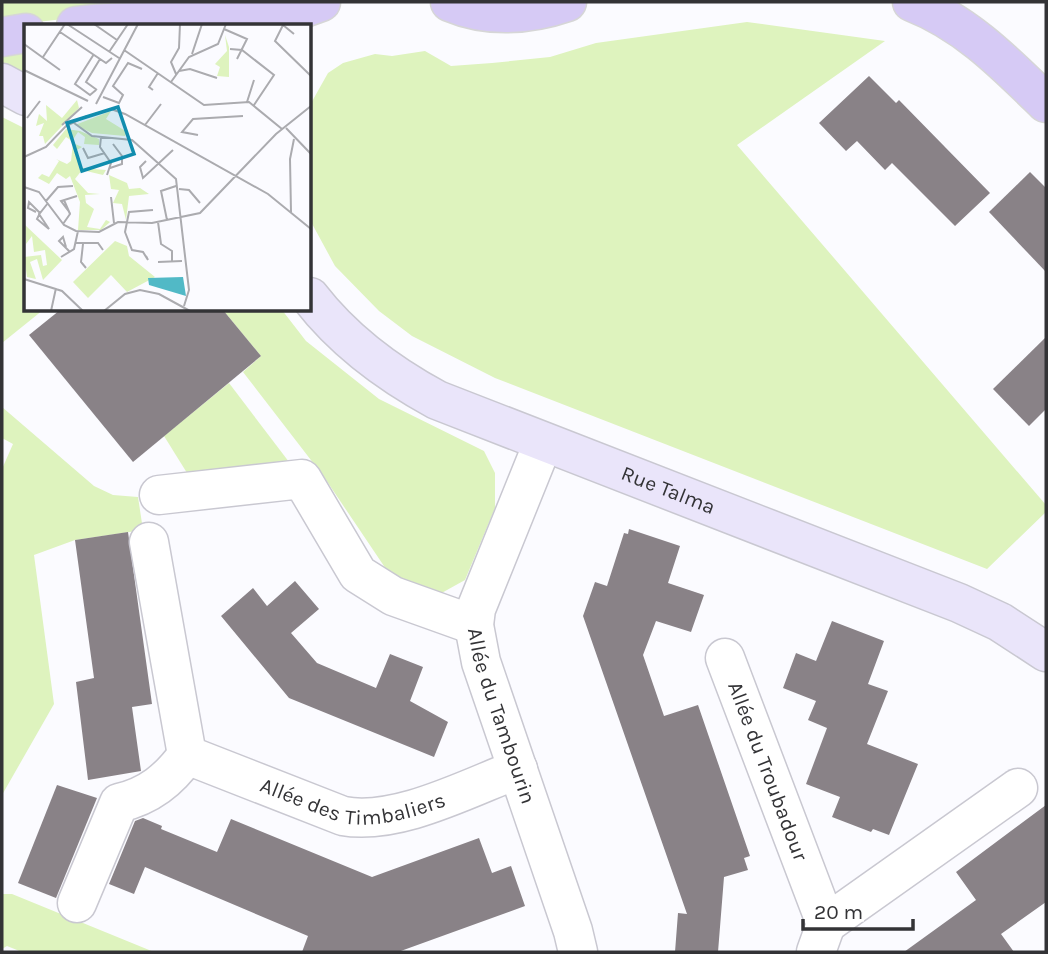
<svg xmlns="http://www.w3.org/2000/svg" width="1048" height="954" viewBox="0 0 1048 954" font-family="Karla,sans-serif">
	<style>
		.green { fill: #def3be }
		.building { fill: #898287 }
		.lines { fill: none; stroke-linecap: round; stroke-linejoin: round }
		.street-casing { stroke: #c9c8d1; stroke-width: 41 }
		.secondary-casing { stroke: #c9c8d1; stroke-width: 41 }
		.primary-casing { stroke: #d6d6d7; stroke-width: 41 }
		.street { stroke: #fff; stroke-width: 38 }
		.secondary { stroke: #eae5fa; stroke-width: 38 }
		.primary { stroke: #d6caf5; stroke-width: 38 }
		.labels { text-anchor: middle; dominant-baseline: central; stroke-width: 5; stroke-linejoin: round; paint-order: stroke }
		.street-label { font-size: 21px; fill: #333336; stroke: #fff }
		.inset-road { fill: none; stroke: #ababaf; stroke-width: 2 }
		.view { fill: #118dae; fill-opacity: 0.15; stroke: #118dae; stroke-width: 3.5 }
		.inset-edge { fill: none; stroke: #333336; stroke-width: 3.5 }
	</style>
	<rect width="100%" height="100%" fill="#fbfbff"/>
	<g class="green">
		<polygon points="2,2 213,2 2,26"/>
		<polygon points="747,22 885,41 737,145 1046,505 1046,512 987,569 495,378 412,336 379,311 335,266 310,220 310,105 328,73 343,63 375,54 392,56 425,51 451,66 492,63 550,57 596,43"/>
		<polygon points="26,43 26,76 2,64 2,49"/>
		<polygon points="2,117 26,129 26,310 43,310 2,343"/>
		<polygon points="223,310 282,310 306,341 379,399 484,451 495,473 495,508 465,580 438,595 388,572 324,477 243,372 261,356"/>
		<polygon points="229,383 302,479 197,489 164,436"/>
		<polygon points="2,407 94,486 113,495 138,497 143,530 75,540 34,555 54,704 2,795 2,469 13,444 2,438"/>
		<polygon points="2,894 12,894 154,952 22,952 7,946 2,949"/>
	</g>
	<g class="building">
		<polygon points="869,76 896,103 899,100 990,193 955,226 892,163 885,170 857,141 846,151 819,123"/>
		<polygon points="1030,172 1046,188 1046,272 989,212"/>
		<polygon points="60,310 223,310 261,356 133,462 29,335"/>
		<polygon points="1046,337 1046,409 1029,426 993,389"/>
		<polygon points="629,529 680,546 668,583 704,595 691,632 656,621 643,655 664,716 698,705 750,856 744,858 748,870 724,877 718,952 675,952 678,913 687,914 583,616 595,582 607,586 624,533 628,534"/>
		<polygon points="128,532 152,704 132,707 141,771 88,780 76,682 94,678 75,540"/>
		<polygon points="295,581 319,609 291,633 317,663 376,688 390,654 423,667 410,701 448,722 434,757 289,698 221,616 253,588 267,606"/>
		<polygon points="832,621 884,641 868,684 888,691 867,744 918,764 889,835 873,829 871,832 832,817 840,797 806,784 827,728 808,720 816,701 783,688 796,653 816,661"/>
		<polygon points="57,785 97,798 56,898 18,883"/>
		<polygon points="1046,805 1046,902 1001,934 1014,952 904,952 976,900 956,872"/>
		<polygon points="143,818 162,826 161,829 217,852 231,819 372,877 479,838 492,873 511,866 525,906 398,952 302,952 308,936 145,867 134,894 109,884 135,821"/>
	</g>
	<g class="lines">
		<defs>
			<g id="street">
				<path id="s1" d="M543,443L476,609L474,625L481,662L573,931L578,952"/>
				<polyline points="159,495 302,479 358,574 393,596 474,625"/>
				<path id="s2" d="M149,542L187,755L343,816C397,826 468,788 518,769"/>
				<path id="s3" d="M725,658L826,924L816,952"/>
				<path d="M77,903L119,803C149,796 169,780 187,755"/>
				<polyline points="826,924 1018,788"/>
			</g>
			<g id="secondary">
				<polyline points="2,83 26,96"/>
				<path id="s4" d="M310,297C344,341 389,374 437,400L959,603L1000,622L1046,652"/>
			</g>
			<g id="primary">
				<path d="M450,2C488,18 529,15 567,2"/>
				<path d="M912,2C966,23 1005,63 1046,103"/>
				<path d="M76,26C158,15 242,34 321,2"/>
				<polyline points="2,37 26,33"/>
			</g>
		</defs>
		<use href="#street" class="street-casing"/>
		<use href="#secondary" class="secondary-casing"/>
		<use href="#primary" class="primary-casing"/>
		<use href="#street" class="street"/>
		<use href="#secondary" class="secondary"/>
		<use href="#primary" class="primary"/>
	</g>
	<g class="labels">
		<g class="street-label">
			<text stroke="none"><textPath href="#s4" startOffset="413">Rue Talma</textPath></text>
			<text stroke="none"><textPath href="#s1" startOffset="290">Allée du Tambourin</textPath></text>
			<text stroke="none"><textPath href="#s3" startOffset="121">Allée du Troubadour</textPath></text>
			<text stroke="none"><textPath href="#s2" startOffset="392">Allée des Timbaliers</textPath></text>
		</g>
	</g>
	<g transform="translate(24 24)">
		<rect width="287" height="287" fill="#fbfbff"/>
		<path d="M201,11L205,23V53L193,52L196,43L191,40L203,27ZM53,76L55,84L21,120L19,112H15L20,99L12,102L15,90L23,97L22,81L38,94ZM87,87L82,95L103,108L101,112L68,109L51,101ZM42,105L56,107L75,115V121L60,120L61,113L54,108L48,117L42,113L33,125L29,121ZM49,119L58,123L53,126L55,144L82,146L79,151L58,146L51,155L64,169L76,170L61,171L62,179L70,185L63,203L76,205L82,196L86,198L77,206H54L56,178L46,152L42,155L33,149L25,160L14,154L18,150L25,153L35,137L32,135L43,140L47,137ZM85,151L103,159L105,165L116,164L125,170L105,172L102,196L98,180L89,179L95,166L87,165ZM1,201L38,236L19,256L13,235L6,238L12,255L3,253L0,233L17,231L19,242L23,241L21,226L10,228L8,212L2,220ZM91,217L103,222L105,232L131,253L103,268L87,251L64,274L49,258Z" fill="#def3be"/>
		<path d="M159,253L162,272L125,261L124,254Z" fill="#51b9c6"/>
		<path class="inset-road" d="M43,0L95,34M70,0L93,16M200,5L223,15L213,35M36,8L82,39L88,34M270,10L259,1L251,17L287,52M0,20L36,46M206,25L218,26L250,51L230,81M100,26L180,81L225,78L258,105M85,28L104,0M70,30L51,60L66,71L72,66M168,30L178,0M19,33L41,0M0,46L64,77M155,47L166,45L193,54M152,50L147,38L155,24L156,0M147,58L165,33L194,20L202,0M73,66L62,58L76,35M129,66L125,63L134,49M79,73L95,79L99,71L89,62L104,39L118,45M223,78L230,56M72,80L114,0M71,90L87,85L101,90L244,170L287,205M3,94L16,77M50,99L68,112L108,116L152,155L165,266L160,282M38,101L58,83M121,101L137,80M262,104L287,130M174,111L158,108L169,95L219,92M77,113L76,123L87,139L83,151M59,124L64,134L81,129M0,133L22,123L42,102L63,92M122,137L116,143L119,154L149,126M86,144L98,140V132L89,120M0,163L15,168L40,201L52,207L75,208L94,198L128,199L176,189L252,110L287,82M155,165L165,166L176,179M87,173L90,199M22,177L34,163L49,162M12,188L4,184L5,178L16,189M267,188L266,135L270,115M46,189L37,177L53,172M15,190L25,205L13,195L15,191V190L16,189L24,179M143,196L137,167L152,162M134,198L137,220L148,227V238M39,200L46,190L40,176M52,219H74L79,226M59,220L57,238L62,244M42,223L39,213L35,217L46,228M122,232L124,236L119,228L108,226L101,208L105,188L129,186M37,233L50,225L54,207M134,238L158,237M0,255L38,267L59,287M27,287L32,264M80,287L101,270L116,266L135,270L166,287"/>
		<path class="view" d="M94,83L110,130L58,147L43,99Z"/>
		<rect width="287" height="287" class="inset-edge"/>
	</g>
	<rect width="1048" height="954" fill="none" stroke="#333336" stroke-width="7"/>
	<path d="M803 919v10h110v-10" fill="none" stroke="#333336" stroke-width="3.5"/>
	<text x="814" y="919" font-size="21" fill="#333336" stroke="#ffffff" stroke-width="5" paint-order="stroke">20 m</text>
</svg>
